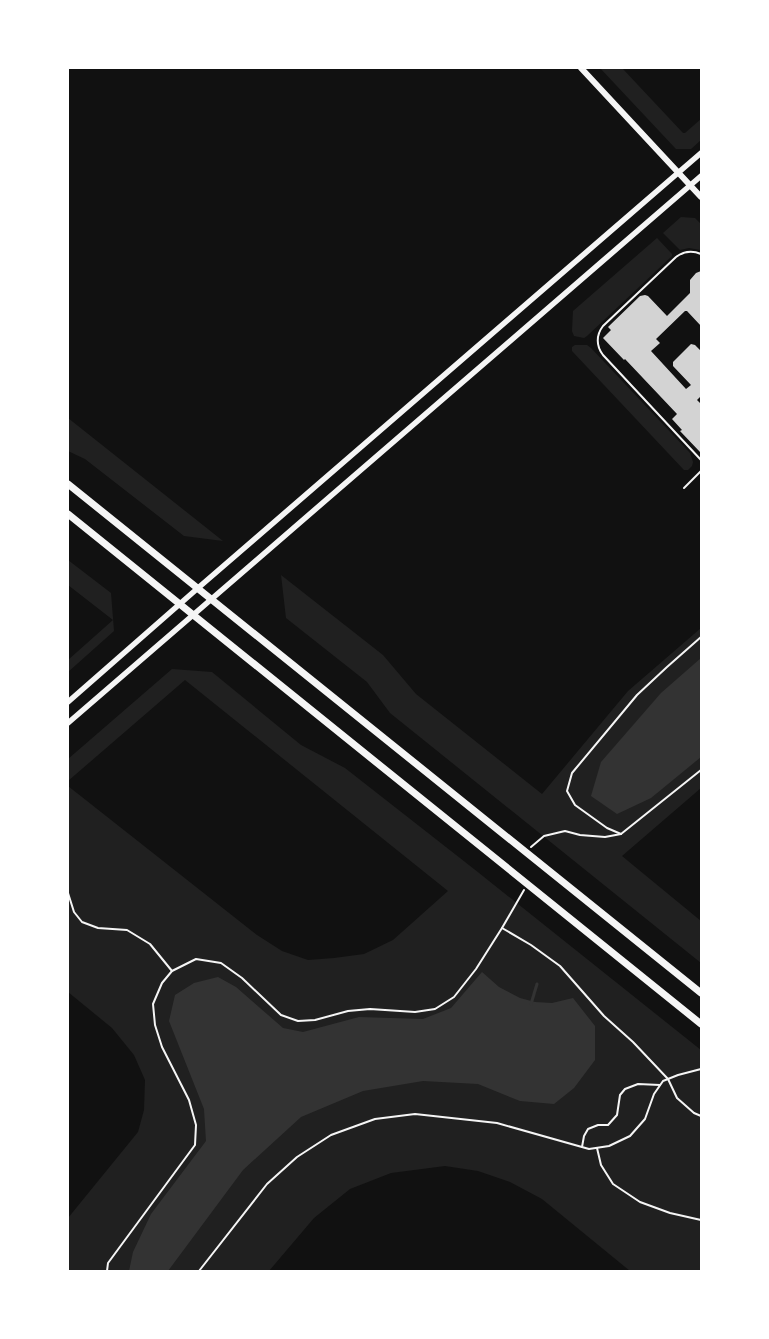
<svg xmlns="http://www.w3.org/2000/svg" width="769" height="1339" viewBox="0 0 769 1339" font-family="'Golos Text',sans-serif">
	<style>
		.green { fill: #202020 }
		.water { fill: #333 }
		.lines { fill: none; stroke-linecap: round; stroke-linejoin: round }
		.stream { stroke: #333; stroke-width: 3 }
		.building { fill: #d3d3d3 }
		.path { stroke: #f5f5f5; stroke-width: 2 }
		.service { stroke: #f5f5f5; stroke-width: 2 }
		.tertiary { stroke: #f5f5f5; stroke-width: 5.5 }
		.secondary { stroke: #f5f5f5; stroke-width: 6 }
		.primary { stroke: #f5f5f5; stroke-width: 7 }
	</style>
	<rect width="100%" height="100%" fill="#111"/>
	<g class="green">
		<polygon points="600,68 622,68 683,133 685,133 701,119 701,140 691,149 676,149"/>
		<polygon points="681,217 695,218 701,224 701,248 700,250 689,248 680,250 663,233"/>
		<polygon points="657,238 672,254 672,256 587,336 584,338 574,336 572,331 573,311"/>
		<polygon points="575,345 587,345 591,348 690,453 693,462 692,466 688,470 684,470 572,351 572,347"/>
		<polygon points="68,418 223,541 184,536 85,459 68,451"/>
		<polygon points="68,560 111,593 114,631 68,672 68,660 113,620 68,585"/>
		<polygon points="281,575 383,655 416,694 542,794 628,691 701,628 701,788 622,856 701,921 701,963 390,713 367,682 286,618"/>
		<polygon points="172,669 212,672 301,745 345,768 474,869 701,1050 701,1271 630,1271 542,1199 510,1182 478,1171 445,1166 391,1173 350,1189 314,1218 269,1271 68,1271 68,1218 138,1132 144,1110 145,1080 134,1055 112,1028 68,992 68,786 257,935 282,951 308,960 334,958 364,954 393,940 448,891 185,680 68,781 68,759"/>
	</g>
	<g class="water">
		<polygon points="701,658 701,757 651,798 617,814 591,796 601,762 661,693"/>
		<polygon points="482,972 499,987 520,998 535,1002 552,1003 573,998 595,1026 595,1060 574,1088 554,1104 520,1101 478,1084 423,1081 363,1091 301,1117 243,1170 168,1271 129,1271 133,1252 151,1214 206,1141 204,1109 169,1021 175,995 194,983 218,977 236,987 283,1028 303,1032 359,1017 423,1019 451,1008"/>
	</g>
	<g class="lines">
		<polyline class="stream" points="531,1004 537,984"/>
	</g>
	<polygon class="building" points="701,271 701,326 687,311 685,311 656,339 660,343 651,351 686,389 691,385 673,366 673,362 691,344 695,345 701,351 701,396 697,400 701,404 701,451 700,452 680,431 682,430 672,419 677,414 625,359 624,360 603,338 611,330 608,327 640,296 645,295 648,296 667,316 690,293 690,280 696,273"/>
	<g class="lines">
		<g class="path">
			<polyline points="621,834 607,828 575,805 567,791 572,773 637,695 667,667 701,637"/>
			<polyline points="531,847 544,836 565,831 580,835 605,837 621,834 701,770"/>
			<polyline points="68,893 74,912 82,922 98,928 127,930 150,944 172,971"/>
			<polyline points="502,928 531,945 560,966 604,1016 633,1042 668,1079 677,1098 694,1113 701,1116"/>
			<polyline points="582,1147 584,1136 588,1129 598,1125 608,1125 617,1115 620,1095 625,1089 638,1084 660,1085"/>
			<polyline points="597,1148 601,1165 613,1184 640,1202 670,1213 701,1220"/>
			<polyline points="107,1271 108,1263 195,1145 196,1125 189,1100 162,1047 155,1025 153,1004 162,983 172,971 196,959 221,963 242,978 281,1015 298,1021 315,1020 348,1011 370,1009 415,1012 435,1009 454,997 476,969 502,928 524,890"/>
			<polyline points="199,1271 267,1184 297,1157 331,1135 375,1119 415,1114 497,1123 589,1149 609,1146 630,1136 645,1119 654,1094 663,1081 678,1075 701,1069"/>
		</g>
		<g class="service">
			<path d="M701,254C692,250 684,251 676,257L603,326C596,335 596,346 603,355L701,460"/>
			<polyline points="684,488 701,471"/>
		</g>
		<g class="tertiary">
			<polyline points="68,702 198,588 701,153"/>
			<polyline points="68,723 701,176"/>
		</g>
		<polyline class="secondary" points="581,68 701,197"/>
		<g class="primary">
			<polyline points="68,484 701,993"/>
			<polyline points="68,514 701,1024"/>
		</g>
	</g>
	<rect width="769" height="1339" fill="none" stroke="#ffffff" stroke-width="138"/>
</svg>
